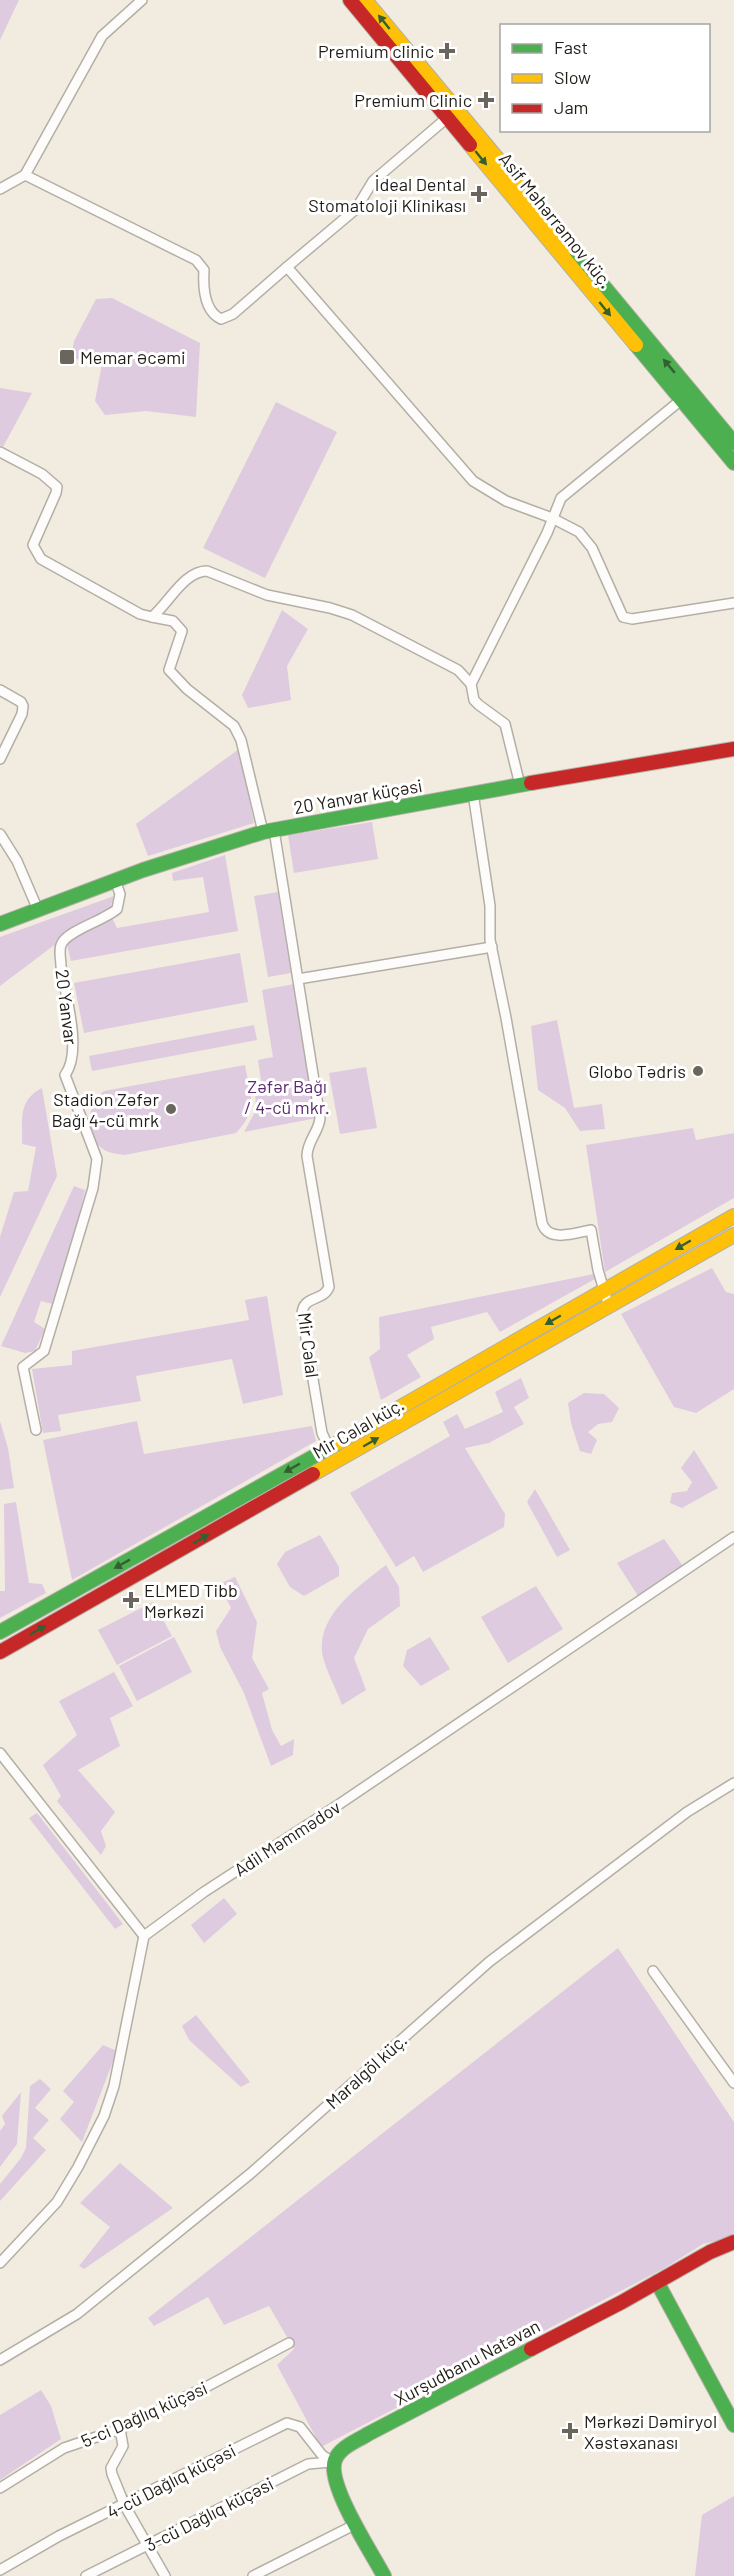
<svg xmlns="http://www.w3.org/2000/svg" width="734" height="2576" viewBox="0 0 734 2576" font-family="Barlow,sans-serif">
	<style>
		.green { fill: #decbe0 }
		.lines { fill: none; stroke-linecap: round; stroke-linejoin: round }
		.street-casing { stroke: #b3afa6; stroke-width: 12 }
		.fast-casing { stroke: #b3afa6; stroke-width: 16 }
		.slow-casing { stroke: #b3afa6; stroke-width: 16 }
		.jam-casing { stroke: #b3afa6; stroke-width: 16 }
		.street { stroke: #fdfcfa; stroke-width: 9 }
		.fast { stroke: #4caf50; stroke-width: 14 }
		.slow { stroke: #ffc107; stroke-width: 14 }
		.jam { stroke: #c62828; stroke-width: 14 }
		.oneway { fill: #345f30 }
		.poi-dot { fill: #6a655d; stroke: #fff; stroke-width: 2 }
		.labels { text-anchor: middle; dominant-baseline: central; stroke-width: 6; stroke-linejoin: round; paint-order: stroke }
		.poi-label { font-size: 18px; fill: #211d16; stroke: #fff; text-anchor: end }
		.street-label { font-size: 18px; fill: #211d16; stroke: #fff }
		.park-label { font-size: 18px; fill: #5b2a72; stroke: #fff }
	</style>
	<rect width="100%" height="100%" fill="#f2ece0"/>
	<g class="green">
		<polygon points="0,0 19,0 0,40"/>
		<polygon points="112,298 200,343 196,417 146,411 105,415 95,401 102,364 71,358 74,341 96,299"/>
		<polygon points="0,388 32,393 3,447 0,445"/>
		<polygon points="276,402 337,432 265,578 203,548"/>
		<polygon points="282,610 308,629 287,666 291,700 248,708 242,695"/>
		<polygon points="239,749 254,823 148,856 136,824"/>
		<polygon points="372,822 378,859 294,873 288,835"/>
		<polygon points="225,855 238,931 71,961 66,941 61,940 0,986 0,937 114,896 109,911 117,928 209,912 203,877 173,881 172,873"/>
		<polygon points="278,892 291,973 268,977 254,896"/>
		<polygon points="240,953 248,1002 84,1033 74,983"/>
		<polygon points="294,984 317,1118 244,1132 256,1110 255,1088 262,1087 258,1060 273,1057 262,990"/>
		<polygon points="557,1020 574,1108 602,1104 605,1129 580,1131 565,1108 538,1090 531,1026"/>
		<polygon points="254,1025 257,1040 92,1071 89,1056"/>
		<path d="M245,1065C250,1095 259,1109 236,1133L125,1155C116,1154 106,1153 99,1146C84,1131 88,1102 104,1091Z"/>
		<polygon points="366,1067 377,1128 340,1134 329,1073"/>
		<path d="M42,1088L57,1176L0,1297V1237L14,1192L28,1191L36,1147L22,1144C23,1120 17,1101 42,1088Z"/>
		<polygon points="693,1128 696,1140 734,1133 734,1198 605,1272 586,1145"/>
		<polygon points="74,1186 85,1190 69,1261 52,1304 41,1301 34,1322 45,1329 35,1351 25,1353 1,1346"/>
		<polygon points="712,1268 726,1292 734,1294 734,1389 696,1413 674,1407 621,1314"/>
		<polygon points="594,1274 595,1279 500,1332 487,1312 431,1327 434,1339 407,1355 421,1377 381,1400 369,1357 380,1349 379,1317"/>
		<polygon points="267,1296 283,1395 243,1404 232,1359 136,1376 141,1401 58,1415 61,1431 43,1433 32,1369 72,1365 72,1351 249,1320 245,1300"/>
		<polygon points="521,1378 529,1398 514,1407 524,1424 489,1443 465,1448 505,1514 504,1527 423,1572 414,1556 396,1567 350,1493 450,1436 443,1422 457,1414 465,1429 503,1412 495,1392"/>
		<polygon points="584,1393 604,1394 619,1408 612,1422 598,1424 588,1432 597,1440 591,1454 580,1451 571,1423 568,1403"/>
		<polygon points="0,1421 8,1448 14,1488 0,1490"/>
		<polygon points="137,1421 144,1454 312,1426 316,1441 72,1580 43,1440"/>
		<polygon points="694,1450 718,1488 682,1508 670,1503 672,1493 687,1491 692,1482 681,1468"/>
		<polygon points="535,1489 570,1550 557,1557 527,1502"/>
		<polygon points="16,1502 29,1583 42,1584 46,1593 0,1618 0,1591 5,1591 4,1504"/>
		<polygon points="320,1535 339,1567 339,1576 304,1596 290,1587 277,1564 285,1552"/>
		<polygon points="664,1539 683,1566 638,1596 617,1563"/>
		<path d="M386,1565L399,1587L400,1606L368,1629L354,1658L366,1690L342,1705C337,1690 324,1667 322,1652C318,1614 360,1585 386,1565Z"/>
		<polygon points="235,1577 257,1622 252,1658 269,1689 262,1693 272,1730 281,1746 294,1739 293,1755 271,1766 244,1693 220,1647 216,1631 231,1608 219,1584"/>
		<polygon points="536,1586 563,1629 508,1663 481,1617"/>
		<polygon points="153,1602 172,1636 117,1665 98,1630"/>
		<polygon points="174,1637 192,1672 137,1701 119,1666"/>
		<polygon points="430,1637 450,1669 421,1686 403,1666 407,1650"/>
		<polygon points="114,1672 133,1706 110,1718 120,1746 78,1770 115,1812 101,1831 106,1846 101,1855 57,1801 61,1796 43,1765 77,1735 59,1701"/>
		<polygon points="37,1813 123,1924 115,1929 29,1818"/>
		<polygon points="224,1898 237,1914 204,1943 191,1925"/>
		<polygon points="618,1948 734,2122 734,2237 703,2244 663,2269 321,2447 277,2365 294,2349 269,2306 224,2325 208,2297 154,2326 148,2318"/>
		<polygon points="196,2015 250,2082 241,2087 189,2040 182,2026"/>
		<polygon points="103,2045 117,2051 82,2142 60,2119 74,2102 63,2091"/>
		<polygon points="40,2079 51,2089 35,2108 49,2120 33,2138 46,2150 0,2201 0,2184 21,2158 26,2148 30,2086"/>
		<polygon points="21,2092 17,2144 0,2167 0,2131 5,2124 2,2116"/>
		<polygon points="120,2163 173,2208 84,2269 79,2266 110,2227 80,2203"/>
		<polygon points="41,2390 51,2406 61,2439 0,2480 0,2415"/>
		<polygon points="734,2496 734,2576 695,2576 702,2515"/>
	</g>
	<g class="lines">
		<defs>
			<g id="street">
				<polyline points="448,117 373,181 356,209 287,267 473,481 506,501 552,518 579,532 592,548 623,617 632,619 734,603"/>
				<path d="M25,175L196,260L204,270C203,286 204,311 221,319L233,314L287,267"/>
				<polyline points="0,189 25,175 102,36 142,0"/>
				<path d="M0,452L42,474L57,487L56,493L33,545L41,559L140,614L152,617C169,603 184,571 207,571L267,595L330,608L352,615L458,670L471,684L474,700L479,705L505,724L520,785"/>
				<polyline points="152,617 173,621 182,631 169,670 187,689 234,726 241,740 263,832"/>
				<polyline points="471,684 547,533 561,498 681,400"/>
				<polyline points="0,690 21,702 23,706 22,714 0,759"/>
				<path d="M473,793L490,906V940L506,1018L542,1223C548,1243 575,1233 591,1230L598,1270L609,1307"/>
				<path d="M274,830L320,1118C319,1132 307,1141 307,1156L329,1287C323,1302 303,1295 302,1314L322,1433L329,1448"/>
				<polyline points="0,834 17,861 38,910"/>
				<polyline points="298,979 492,947"/>
				<path d="M36,1430L23,1367L44,1351L93,1188L97,1159L65,1075C83,1051 65,995 61,966C61,959 58,949 62,943C69,930 105,920 117,909L120,894L115,880"/>
				<polyline points="0,1753 144,1936"/>
				<polyline points="653,1971 734,2083"/>
				<polyline points="0,2263 57,2202 78,2167 104,2116 114,2086 144,1936 204,1892 338,1805 734,1537"/>
				<polyline points="0,2360 77,2314 250,2174 489,1962 687,1812 734,1783"/>
				<polyline points="120,2429 123,2446 111,2468 112,2474 125,2506 165,2576"/>
				<polyline points="0,2488 64,2448 120,2429 206,2387 289,2343"/>
				<polyline points="0,2570 59,2536 287,2423 300,2427 322,2455 333,2462"/>
				<polyline points="86,2576 308,2464 331,2462"/>
				<polyline points="253,2576 356,2524"/>
			</g>
			<g id="fast">
				<polyline points="571,247 734,443"/>
				<polyline points="636,345 734,463"/>
				<polyline points="0,924 143,870 263,832 531,783"/>
				<polyline points="0,1632 338,1443"/>
				<polyline points="657,2282 734,2425"/>
				<path d="M384,2576C372,2553 326,2484 335,2460C340,2447 357,2441 368,2434L531,2349"/>
			</g>
			<g id="slow">
				<polyline points="365,0 571,247"/>
				<polyline points="470,145 636,345"/>
				<polyline points="338,1443 734,1216"/>
				<polyline points="313,1474 734,1235"/>
			</g>
			<g id="jam">
				<polyline points="350,0 470,145"/>
				<polyline points="531,783 734,749"/>
				<polyline points="0,1652 313,1474"/>
				<polyline points="531,2349 622,2302 710,2252 734,2242"/>
			</g>
		</defs>
		<use href="#street" class="street-casing"/>
		<use href="#fast" class="fast-casing"/>
		<use href="#slow" class="slow-casing"/>
		<use href="#jam" class="jam-casing"/>
		<use href="#street" class="street"/>
		<use href="#fast" class="fast"/>
		<use href="#slow" class="slow"/>
		<use href="#jam" class="jam"/>
	</g>
	<defs><path id="oneway-solid" d="M-6-.8H1V-3.2L6.5 0L1 3.2V.8H-6Z" transform="scale(1.5)"/></defs>
	<g class="oneway">
		<use href="#oneway-solid" transform="translate(384 22) rotate(-129)"/>
		<use href="#oneway-solid" transform="translate(481 158) rotate(51)"/>
		<use href="#oneway-solid" transform="translate(605 309) rotate(51)"/>
		<use href="#oneway-solid" transform="translate(669 366) rotate(-130)"/>
		<use href="#oneway-solid" transform="translate(683 1245) rotate(150)"/>
		<use href="#oneway-solid" transform="translate(553 1320) rotate(150)"/>
		<use href="#oneway-solid" transform="translate(371 1442) rotate(-30)"/>
		<use href="#oneway-solid" transform="translate(292 1468) rotate(151)"/>
		<use href="#oneway-solid" transform="translate(201 1539) rotate(-29)"/>
		<use href="#oneway-solid" transform="translate(122 1564) rotate(151)"/>
		<use href="#oneway-solid" transform="translate(38 1630) rotate(-30)"/>
	</g>
	<g class="poi-dot">
		<path d="M444 42h6v6h6v6h-6v6h-6v-6h-6v-6h6z"/>
		<path d="M483 91h6v6h6v6h-6v6h-6v-6h-6v-6h6z"/>
		<path d="M476 185h6v6h6v6h-6v6h-6v-6h-6v-6h6z"/>
		<rect x="59" y="349" width="16" height="16" rx="3"/>
		<circle cx="698" cy="1071" r="6"/>
		<circle cx="171" cy="1109" r="6"/>
		<path d="M128 1591h6v6h6v6h-6v6h-6v-6h-6v-6h6z"/>
		<path d="M567 2422h6v6h6v6h-6v6h-6v-6h-6v-6h6z"/>
	</g>
	<g class="labels">
		<g class="poi-label">
			<text x="434" y="51">Premium clinic</text>
			<text x="472" y="100">Premium Clinic</text>
			<text x="466" y="184">İdeal Dental<tspan x="466" dy="21">Stomatoloji Klinikası</tspan></text>
			<text x="80" y="357" text-anchor="start">Memar Əcəmi</text>
			<text x="686" y="1071">Globo Tədris</text>
			<text x="159" y="1099">Stadion Zəfər<tspan x="159" dy="21">Bağı 4-cü mrk</tspan></text>
			<text x="144" y="1590" text-anchor="start">ELMED Tibb<tspan x="144" dy="21">Mərkəzi</tspan></text>
			<text x="584" y="2421" text-anchor="start">Mərkəzi Dəmiryol<tspan x="584" dy="21">Xəstəxanası</tspan></text>
		</g>
		<g class="street-label">
			<text transform="translate(556 220) rotate(51)">Asif Məhərrəmov küç.</text>
			<text transform="translate(358 796) rotate(-10)">20 Yanvar küçəsi</text>
			<text transform="translate(67 1007) rotate(83)">20 Yanvar</text>
			<text transform="translate(309 1345) rotate(83)">Mir Cəlal</text>
			<text transform="translate(358 1428) rotate(-30)">Mir Cəlal küç.</text>
			<text transform="translate(287 1838) rotate(-33)">Adil Məmmədov</text>
			<text transform="translate(366 2071) rotate(-42)">Maralgöl küç.</text>
			<text transform="translate(467 2362) rotate(-28)">Xurşudbanu Natəvan</text>
			<text transform="translate(144 2414) rotate(-24)">5-ci Dağlıq küçəsi</text>
			<text transform="translate(171 2481) rotate(-27)">4-cü Dağlıq küçəsi</text>
			<text transform="translate(209 2514) rotate(-27)">3-cü Dağlıq küçəsi</text>
		</g>
		<g class="park-label">
			<text x="287" y="1086">Zəfər Bağı<tspan x="287" dy="21">/ 4-cü mkr.</tspan></text>
		</g>
	</g>
	<rect x="500" y="24" width="210" height="108" fill="#ffffff" stroke="#a6a5a2" stroke-width="1.5"/>
	<rect x="512" y="44" width="30" height="9" fill="#4caf50" stroke="#a6a5a2" stroke-width="1.5"/>
	<text x="554" y="54" font-size="18" fill="#211d16">Fast</text>
	<rect x="512" y="74" width="30" height="9" fill="#ffc107" stroke="#a6a5a2" stroke-width="1.5"/>
	<text x="554" y="84" font-size="18" fill="#211d16">Slow</text>
	<rect x="512" y="104" width="30" height="9" fill="#c62828" stroke="#a6a5a2" stroke-width="1.5"/>
	<text x="554" y="114" font-size="18" fill="#211d16">Jam</text>
</svg>
